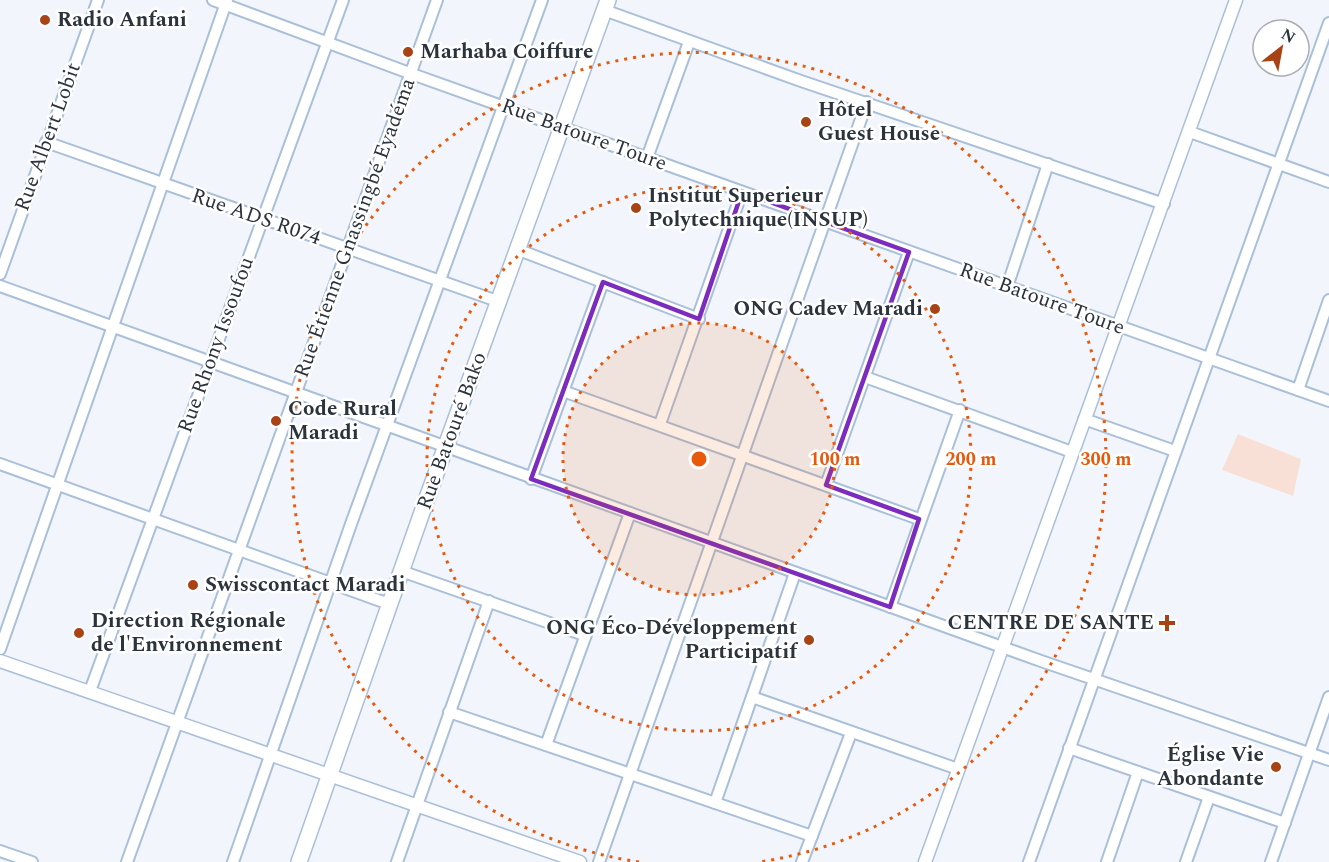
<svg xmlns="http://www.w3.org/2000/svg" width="1329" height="862" viewBox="0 0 1329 862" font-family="Spectral,serif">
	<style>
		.green { fill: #f9e0d7 }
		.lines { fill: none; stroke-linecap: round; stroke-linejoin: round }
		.minor-casing { stroke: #aabfd8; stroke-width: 14 }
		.tertiary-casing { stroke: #aabfd8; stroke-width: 15 }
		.secondary-casing { stroke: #aabfd8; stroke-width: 18 }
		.minor { stroke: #fff; stroke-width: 10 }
		.tertiary { stroke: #fff; stroke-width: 12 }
		.secondary { stroke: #fff; stroke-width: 15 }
		.marked { fill: none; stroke: #7b2cbf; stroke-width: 4.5; stroke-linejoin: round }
		.ring { fill: none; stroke: #e8590c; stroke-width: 3; stroke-dasharray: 3 6 }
		.poi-dot { fill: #a84315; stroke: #fff; stroke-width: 2 }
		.labels { text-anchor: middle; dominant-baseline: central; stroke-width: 5; stroke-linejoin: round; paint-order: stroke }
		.poi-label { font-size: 21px; font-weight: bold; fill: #2b333d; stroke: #fff; text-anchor: start }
		.street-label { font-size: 21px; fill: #2b333d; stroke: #fff }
		.centre { fill: #e8590c; stroke: #fff; stroke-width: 3 }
		.ring-label { font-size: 18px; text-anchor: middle; font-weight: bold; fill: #e8590c; stroke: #fff; stroke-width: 5; stroke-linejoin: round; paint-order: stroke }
	</style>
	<rect width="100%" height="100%" fill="#f2f6fc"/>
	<polygon class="green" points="1238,434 1301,459 1293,496 1222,470"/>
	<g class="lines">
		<defs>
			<g id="minor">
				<polyline points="213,0 412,74 1329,401"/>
				<polyline points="604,10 801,81 1164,204"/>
				<polyline points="1190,132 1329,182"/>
				<polyline points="46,142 500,302"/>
				<polyline points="647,158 689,42"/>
				<polyline points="519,250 699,319"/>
				<polyline points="0,274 98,0"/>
				<polyline points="0,286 1041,661 1329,760"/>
				<polyline points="1007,287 1048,164"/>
				<polyline points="865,377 1072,452"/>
				<polyline points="1298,390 1329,300"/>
				<polyline points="563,391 919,519"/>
				<polyline points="1084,419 1175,451"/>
				<polyline points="660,424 742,192"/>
				<polyline points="0,464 389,604"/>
				<polyline points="531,479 603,282"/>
				<polyline points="826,485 909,252"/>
				<polyline points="401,571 584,635"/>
				<polyline points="890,607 960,410"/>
				<polyline points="0,649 227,0"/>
				<polyline points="90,691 343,0"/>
				<polyline points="752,697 958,769"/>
				<polyline points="449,712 812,836"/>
				<polyline points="546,745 630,513"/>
				<polyline points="1069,748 1285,823"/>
				<polyline points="715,803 795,573"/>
				<polyline points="0,851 32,862"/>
				<polyline points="127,862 437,0"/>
				<polyline points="233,862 351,524 542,0"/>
				<polyline points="397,862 489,601"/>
				<polyline points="599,862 867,102"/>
				<polyline points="802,862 851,733"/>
				<polyline points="1029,862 1329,23"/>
				<polyline points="1107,862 1138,772"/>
				<polyline points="1186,862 1209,797"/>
				<polyline points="1271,862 1329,697"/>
			</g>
			<g id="tertiary">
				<polyline points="0,661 580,862"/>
				<polyline points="925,862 1236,0"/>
			</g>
			<polyline id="secondary" points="299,862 426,501 608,0"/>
		</defs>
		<use href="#minor" class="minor-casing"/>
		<use href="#tertiary" class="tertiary-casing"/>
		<use href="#secondary" class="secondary-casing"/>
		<use href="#minor" class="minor"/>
		<use href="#tertiary" class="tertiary"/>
		<use href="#secondary" class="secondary"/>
	</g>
	<path class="marked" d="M742,192L909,252L826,485L919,519L890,607L531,479L603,282L699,319Z"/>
	<circle cx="699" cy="459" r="136" fill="#e8590c" fill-opacity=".12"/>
	<g class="ring">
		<circle cx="699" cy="459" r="136"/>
		<circle cx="699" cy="459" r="272"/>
		<path d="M639 862A407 407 0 1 1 759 862"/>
	</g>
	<g class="poi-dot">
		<circle cx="45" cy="20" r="6"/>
		<circle cx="408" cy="52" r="6"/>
		<circle cx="806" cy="122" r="6"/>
		<circle cx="636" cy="208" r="6"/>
		<circle cx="935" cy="309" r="6"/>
		<circle cx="276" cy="421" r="6"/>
		<circle cx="193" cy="585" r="6"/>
		<path d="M1164 614h6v6h6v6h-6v6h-6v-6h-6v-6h6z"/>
		<circle cx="79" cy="633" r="6"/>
		<circle cx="809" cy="640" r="6"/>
		<circle cx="1276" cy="767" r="6"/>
	</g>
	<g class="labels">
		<g class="poi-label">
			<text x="57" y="20">Radio Anfani</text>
			<text x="420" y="52">Marhaba Coiffure</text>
			<text x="818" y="110">Hôtel<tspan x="818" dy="24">Guest House</tspan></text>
			<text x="648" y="196">Institut Superieur<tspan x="648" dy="24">Polytechnique(INSUP)</tspan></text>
			<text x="923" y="309" text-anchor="end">ONG Cadev Maradi</text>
			<text x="288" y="409">Code Rural<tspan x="288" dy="24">Maradi</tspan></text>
			<text x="205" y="585">Swisscontact Maradi</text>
			<text x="91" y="621">Direction Régionale<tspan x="91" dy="24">de l'Environnement</tspan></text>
			<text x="1154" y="623" text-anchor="end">CENTRE DE SANTE</text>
			<text x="797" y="628" text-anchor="end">ONG Éco-Développement<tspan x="797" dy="24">Participatif</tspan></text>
			<text x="1264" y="755" text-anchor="end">Église Vie<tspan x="1264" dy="24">Abondante</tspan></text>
		</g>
		<g class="street-label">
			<text transform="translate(584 135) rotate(20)">Rue Batoure Toure</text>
			<text transform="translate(48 137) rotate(-70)">Rue Albert Lobit</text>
			<text transform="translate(256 217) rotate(19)">Rue ADS R074</text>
			<text transform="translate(355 228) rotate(-70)">Rue Étienne Gnassingbé Eyadéma</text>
			<text transform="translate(1042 299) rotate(20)">Rue Batoure Toure</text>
			<text transform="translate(216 345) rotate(-70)">Rue Rhony Issoufou</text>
			<text transform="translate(452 431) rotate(-70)">Rue Batouré Bako</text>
		</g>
	</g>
	<circle cx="699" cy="459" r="9" class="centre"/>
	<g class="ring-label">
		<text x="835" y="465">100 m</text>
		<text x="971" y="465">200 m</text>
		<text x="1106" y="465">300 m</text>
	</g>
	<g transform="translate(1281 48) rotate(31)"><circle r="28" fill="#ffffff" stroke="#aaadb1" stroke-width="1.5"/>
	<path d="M0-4.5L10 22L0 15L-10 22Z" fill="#a84315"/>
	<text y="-9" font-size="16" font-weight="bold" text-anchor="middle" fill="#2b333d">N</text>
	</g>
</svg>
